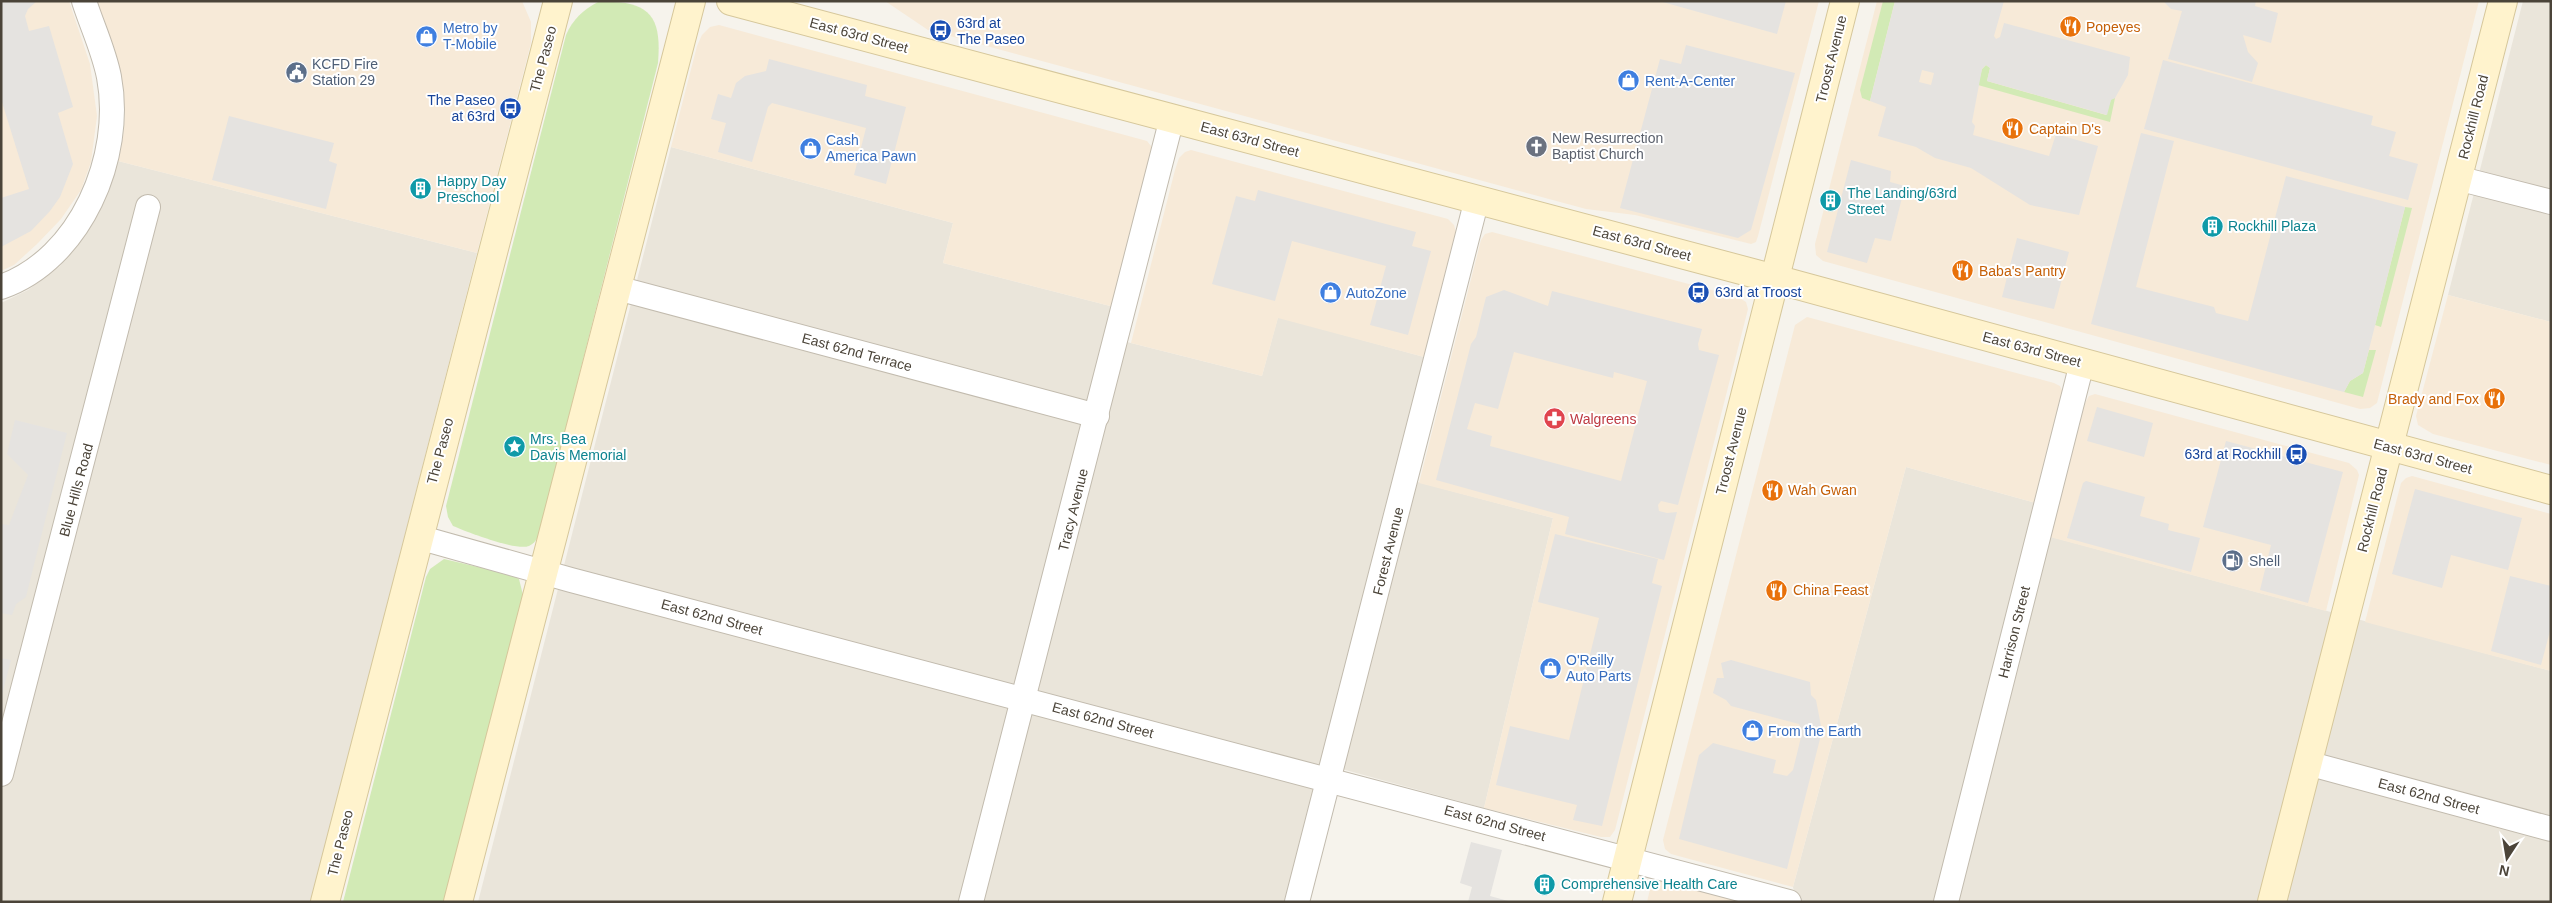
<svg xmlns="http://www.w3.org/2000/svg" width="2552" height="903" viewBox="0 0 2552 903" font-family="Helvetica,sans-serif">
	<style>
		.residential { fill: #eae5da }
		.commercial { fill: #f7ead8 }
		.green { fill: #d2eab5 }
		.parking { fill: #e5e3e0; fill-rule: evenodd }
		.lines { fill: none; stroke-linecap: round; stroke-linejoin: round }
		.minor-casing { stroke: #c2bbae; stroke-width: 26 }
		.secondary-casing { stroke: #d6c79b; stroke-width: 30 }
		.minor { stroke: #fff; stroke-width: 24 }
		.secondary { stroke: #fff3cd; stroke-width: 28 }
		.labels { text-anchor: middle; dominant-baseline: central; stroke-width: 4; stroke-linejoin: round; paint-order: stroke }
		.transit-label { font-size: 14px; fill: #164399; stroke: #fff; text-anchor: start }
		.food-label { font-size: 14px; fill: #c56008; stroke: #fff; text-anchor: start }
		.shop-label { font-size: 14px; fill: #366cbe; stroke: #fff; text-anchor: start }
		.street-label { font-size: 14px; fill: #4b4439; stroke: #fff }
		.service-label { font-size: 14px; fill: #4e5e75; stroke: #fff; text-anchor: start }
		.worship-label { font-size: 14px; fill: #5b616d; stroke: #fff; text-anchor: start }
		.culture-label { font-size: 14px; fill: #0d838f; stroke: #fff; text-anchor: start }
		.health-label { font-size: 14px; fill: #be3a42; stroke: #fff; text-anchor: start }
	</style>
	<rect width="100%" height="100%" fill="#f6f3ec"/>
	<g class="residential">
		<polygon points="2523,1 2551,1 2551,322 2448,295"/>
		<polygon points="671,147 953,223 943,263 1114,307 1107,337 1262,376 1278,317 1424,357 1395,476 1553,518 1484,808 1320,763 1285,902 478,902"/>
		<polygon points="118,161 477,253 311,902 1,902 1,303 28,290 60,266 99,213"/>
		<polygon points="1906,467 2036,503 2029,531 2551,671 2551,902 1796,902 1793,887"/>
	</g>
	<g class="commercial">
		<polygon points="1,1 69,1 90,64 97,116 91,162 81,190 61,219 37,244 14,265 1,271"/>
		<polygon points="97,1 522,1 531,22 531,43 477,253 118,161 123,137 125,111 119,70"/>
		<polygon points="885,1 1819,1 1758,236 1756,242 1751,244 1635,215 1586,209 928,30"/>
		<polygon points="1877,1 2479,1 2377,403 2370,408 2360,409 1823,261 1816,255 1815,244"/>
		<polygon points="719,25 1147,141 1151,146 1152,157 1114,307 943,263 953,223 671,147 697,46 702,35 710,27"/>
		<polygon points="1191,150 1448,219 1454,225 1456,232 1424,357 1278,318 1262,376 1131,343 1175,170 1179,158 1185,152"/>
		<polygon points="1492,232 1738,297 1746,302 1748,309 1615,830 1610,837 1601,837 1484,808 1553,518 1419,483 1481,240 1485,234"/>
		<polygon points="2448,295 2551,322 2551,465 2433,434 2418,425 2416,416"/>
		<polygon points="1807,317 2054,383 2060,386 2063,393 2036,503 1906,467 1793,887 1671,854 1665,849 1663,840 1795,325"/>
		<polygon points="2095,394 2349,463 2357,470 2359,475 2326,611 2050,537 2085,403 2089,396"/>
		<polygon points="2412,476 2551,514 2551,671 2365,622 2401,483 2406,478"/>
		<polygon points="1666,879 1748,902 1647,902 1651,885 1657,880"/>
	</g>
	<g class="green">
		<polygon points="1883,1 1895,1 1870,101 1862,98 1860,90"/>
		<path d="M598,2C649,0 662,15 658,63L539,534C537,539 535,543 529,546C516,551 467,532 453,526L448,517L446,506L566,35C573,19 583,10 598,2Z"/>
		<polygon points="1986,65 1990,68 1987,81 2106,115 2111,99 2115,98 2110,122 1978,85 1982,69"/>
		<polygon points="2405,207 2412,208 2381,327 2375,325"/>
		<polygon points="2369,350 2376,350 2363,397 2344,392 2350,381 2363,373"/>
		<polygon points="444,559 512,575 519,579 523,595 447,902 343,902 426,577 430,569"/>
	</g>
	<g class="parking">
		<polygon points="1,1 37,1 28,9 25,16 29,31 49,26 73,107 58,113 73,164 60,197 50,211 31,231 1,247 1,198 29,189 1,99"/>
		<polygon points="1659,1 1786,1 1777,34"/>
		<path d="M1895,1H2004L1994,36L1996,39L2000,37L2004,23L2130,57L2128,75L2115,98L2111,100L2107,115L1987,81L1990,68L1986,65L1982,69L1972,122L1975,126L1973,135L2049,156L2056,134L2098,146L2079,215L2030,205L1971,168L1935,158L1916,147L1878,136L1886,107L1870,101ZM1922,70L1934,73L1931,85L1919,82Z"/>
		<polygon points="2163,1 2256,1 2255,6 2278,13 2271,43 2243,35 2248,52 2258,63 2252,82 2168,59 2182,11 2171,9"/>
		<polygon points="1686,45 1795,73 1751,230 1738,238 1620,208 1660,59 1681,64"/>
		<polygon points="769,59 867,85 865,96 906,107 886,184 854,175 866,128 772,103 768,107 752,162 718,152 726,123 711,119 718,94 731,98 736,83 745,76 766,71"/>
		<polygon points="2163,60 2373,116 2371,125 2396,132 2389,156 2418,164 2408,200 2144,129"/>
		<polygon points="229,116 334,143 329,161 337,164 326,209 212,180"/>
		<polygon points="2141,133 2174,141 2136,287 2214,307 2216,313 2248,321 2286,176 2405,207 2363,373 2350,381 2344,392 2091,324"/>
		<polygon points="1851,160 1891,171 1890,182 1905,186 1891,241 1875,238 1867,263 1827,252"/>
		<polygon points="1258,190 1416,232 1412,246 1431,251 1408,335 1370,325 1386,266 1292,241 1275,301 1212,284 1236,196 1255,201"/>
		<polygon points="2017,238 2069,252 2054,309 2002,297"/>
		<path d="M1504,290L1548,306L1552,291L1702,329L1698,344L1699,350L1719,355L1678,505L1661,501L1658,505L1659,511L1667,513L1677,512L1664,560L1565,534L1569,517L1436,480L1471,344L1476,337L1486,297ZM1514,352L1613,378L1614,372L1647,381L1621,481L1490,446L1492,436L1467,429L1475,403L1498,409Z"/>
		<polygon points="2097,407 2153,423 2144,457 2087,441"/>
		<polygon points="15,420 67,433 26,597 16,604 12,615 1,613 1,524 9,525 28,475 7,454"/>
		<polygon points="2226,441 2343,472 2308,603 2260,590 2271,545 2203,527"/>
		<polygon points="2086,481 2145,497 2140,516 2169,524 2168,530 2200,538 2191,572 2067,538 2083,483"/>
		<polygon points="2415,489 2522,518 2508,570 2451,555 2442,588 2392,574"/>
		<polygon points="1555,534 1658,559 1652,583 1662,586 1602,826 1573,820 1577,805 1496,785 1510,726 1569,740 1599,618 1538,602"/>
		<polygon points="2510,576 2551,586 2551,627 2541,665 2491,651"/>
		<polygon points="1,658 11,660 1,699"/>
		<polygon points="1731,660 1810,682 1811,695 1816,700 1822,731 1787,869 1679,839 1699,755 1713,743 1776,760 1773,773 1787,776 1793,770 1802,733 1799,724 1731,706 1726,700 1713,693 1717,678 1724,678 1721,663"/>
		<polygon points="1471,842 1502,850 1490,896 1512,902 1468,902 1472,887 1460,883"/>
	</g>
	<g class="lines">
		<defs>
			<g id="minor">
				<polyline points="2457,178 2551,202"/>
				<path d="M1,287C81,259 124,156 109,77C104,51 92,26 84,1"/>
				<polyline points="617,288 1097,416"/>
				<polyline points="418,537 571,580 1789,902"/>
				<polyline points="2307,763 2551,829"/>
				<polyline points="1,774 148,207"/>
				<polyline points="971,902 1172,118"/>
				<polyline points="1297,902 1477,199"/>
				<polyline points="1946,902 2082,363"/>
			</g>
			<g id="secondary">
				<polyline points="731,1 1775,279 2551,490"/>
				<polyline points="325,902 558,1"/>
				<polyline points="458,902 691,1"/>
				<polyline points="1617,902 1845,1"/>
				<polyline points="2272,902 2503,1"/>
			</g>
		</defs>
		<use href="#minor" class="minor-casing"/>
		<use href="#secondary" class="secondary-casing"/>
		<use href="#minor" class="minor"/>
		<use href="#secondary" class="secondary"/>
	</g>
	<defs>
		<symbol id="restaurant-disc" viewBox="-11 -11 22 22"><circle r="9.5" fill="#e8710a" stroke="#fff"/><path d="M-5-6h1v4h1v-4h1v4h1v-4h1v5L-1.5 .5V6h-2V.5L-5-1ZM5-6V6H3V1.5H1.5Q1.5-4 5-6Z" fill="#fff"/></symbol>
		<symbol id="bus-disc" viewBox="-11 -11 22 22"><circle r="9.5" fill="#1a4fb4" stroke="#fff"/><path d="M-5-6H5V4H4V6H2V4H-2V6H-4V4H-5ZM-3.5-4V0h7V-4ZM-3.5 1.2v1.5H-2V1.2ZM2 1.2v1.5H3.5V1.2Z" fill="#fff"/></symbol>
		<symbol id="shop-disc" viewBox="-11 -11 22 22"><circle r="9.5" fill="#3f7fe0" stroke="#fff"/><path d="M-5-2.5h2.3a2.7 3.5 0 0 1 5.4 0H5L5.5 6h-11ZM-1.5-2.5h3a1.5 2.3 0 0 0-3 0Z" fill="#fff"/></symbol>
		<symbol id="civic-disc" viewBox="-11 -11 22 22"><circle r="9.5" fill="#5c6f8a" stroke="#fff"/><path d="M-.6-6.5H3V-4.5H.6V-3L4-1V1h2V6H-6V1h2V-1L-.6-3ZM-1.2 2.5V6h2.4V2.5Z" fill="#fff"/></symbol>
		<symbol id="church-disc" viewBox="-11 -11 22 22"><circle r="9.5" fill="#6b7280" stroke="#fff"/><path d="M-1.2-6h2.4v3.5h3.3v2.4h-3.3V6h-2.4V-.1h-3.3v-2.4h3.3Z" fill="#fff"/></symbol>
		<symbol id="building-disc" viewBox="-11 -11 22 22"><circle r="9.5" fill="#0f9aa8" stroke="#fff"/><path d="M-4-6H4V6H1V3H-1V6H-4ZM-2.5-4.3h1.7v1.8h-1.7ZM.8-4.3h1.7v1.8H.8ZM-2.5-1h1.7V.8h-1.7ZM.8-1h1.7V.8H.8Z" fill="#fff"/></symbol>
		<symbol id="pharmacy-disc" viewBox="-11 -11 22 22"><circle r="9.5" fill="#e0444e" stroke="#fff"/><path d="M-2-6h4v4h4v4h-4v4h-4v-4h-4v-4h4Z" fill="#fff"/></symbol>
		<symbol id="sight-disc" viewBox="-11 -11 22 22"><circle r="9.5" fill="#0f9aa8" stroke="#fff"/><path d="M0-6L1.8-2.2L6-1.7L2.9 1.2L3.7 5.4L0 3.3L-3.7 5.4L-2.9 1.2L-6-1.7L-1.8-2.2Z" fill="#fff"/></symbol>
		<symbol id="fuel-disc" viewBox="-11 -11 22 22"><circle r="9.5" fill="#5c6f8a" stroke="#fff"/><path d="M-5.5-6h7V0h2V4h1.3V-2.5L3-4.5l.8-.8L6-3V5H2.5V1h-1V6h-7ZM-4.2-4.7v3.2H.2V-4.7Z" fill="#fff"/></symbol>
	</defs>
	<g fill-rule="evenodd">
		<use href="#restaurant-disc" x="2058" y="14" width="25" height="25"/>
		<use href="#bus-disc" x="928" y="18" width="25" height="25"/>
		<use href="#shop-disc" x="414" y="24" width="25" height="25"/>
		<use href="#civic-disc" x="284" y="60" width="25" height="25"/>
		<use href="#shop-disc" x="1616" y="68" width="25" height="25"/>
		<use href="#bus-disc" x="498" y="96" width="25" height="25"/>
		<use href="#restaurant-disc" x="2000" y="116" width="25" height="25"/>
		<use href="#church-disc" x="1524" y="134" width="25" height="25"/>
		<use href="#shop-disc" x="798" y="136" width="25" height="25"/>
		<use href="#building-disc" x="408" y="176" width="25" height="25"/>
		<use href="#building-disc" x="1818" y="188" width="25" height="25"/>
		<use href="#building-disc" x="2200" y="214" width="25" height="25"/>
		<use href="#restaurant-disc" x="1950" y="258" width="25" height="25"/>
		<use href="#bus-disc" x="1686" y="280" width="25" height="25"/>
		<use href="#shop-disc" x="1318" y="280" width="25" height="25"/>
		<use href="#restaurant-disc" x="2482" y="386" width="25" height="25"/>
		<use href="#pharmacy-disc" x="1542" y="406" width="25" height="25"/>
		<use href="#sight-disc" x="502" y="434" width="25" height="25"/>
		<use href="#bus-disc" x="2284" y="442" width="25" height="25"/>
		<use href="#restaurant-disc" x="1760" y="478" width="25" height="25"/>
		<use href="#fuel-disc" x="2220" y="548" width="25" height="25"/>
		<use href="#restaurant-disc" x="1764" y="578" width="25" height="25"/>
		<use href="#shop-disc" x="1538" y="656" width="25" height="25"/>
		<use href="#shop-disc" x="1740" y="718" width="25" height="25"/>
		<use href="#building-disc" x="1532" y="872" width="25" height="25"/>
	</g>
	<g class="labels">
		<g class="transit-label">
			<text x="957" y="23">63rd at<tspan x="957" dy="16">The Paseo</tspan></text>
			<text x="495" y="100" text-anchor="end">The Paseo<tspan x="495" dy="16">at 63rd</tspan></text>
			<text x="1715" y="292">63rd at Troost</text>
			<text x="2281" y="454" text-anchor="end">63rd at Rockhill</text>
		</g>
		<g class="food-label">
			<text x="2086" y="27">Popeyes</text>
			<text x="2029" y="129">Captain D's</text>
			<text x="1979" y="271">Baba's Pantry</text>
			<text x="2479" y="399" text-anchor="end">Brady and Fox</text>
			<text x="1788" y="490">Wah Gwan</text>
			<text x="1793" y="590">China Feast</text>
		</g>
		<g class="shop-label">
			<text x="443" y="28">Metro by<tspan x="443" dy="16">T-Mobile</tspan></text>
			<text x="1645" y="81">Rent-A-Center</text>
			<text x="826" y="140">Cash<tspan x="826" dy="16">America Pawn</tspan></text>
			<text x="1346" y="293">AutoZone</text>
			<text x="1566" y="660">O'Reilly<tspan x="1566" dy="16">Auto Parts</tspan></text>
			<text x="1768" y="731">From the Earth</text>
		</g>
		<g class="street-label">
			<text transform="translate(859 35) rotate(15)">East 63rd Street</text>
			<text transform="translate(543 59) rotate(-75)">The Paseo</text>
			<text transform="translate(1831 59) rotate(-76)">Troost Avenue</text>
			<text transform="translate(2473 117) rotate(-76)">Rockhill Road</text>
			<text transform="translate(1250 139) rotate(15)">East 63rd Street</text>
			<text transform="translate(1642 243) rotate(15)">East 63rd Street</text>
			<text transform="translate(2032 349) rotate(15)">East 63rd Street</text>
			<text transform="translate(857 352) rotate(15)">East 62nd Terrace</text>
			<text transform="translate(440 451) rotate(-75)">The Paseo</text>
			<text transform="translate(1731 451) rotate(-76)">Troost Avenue</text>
			<text transform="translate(2423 456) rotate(15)">East 63rd Street</text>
			<text transform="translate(76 490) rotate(-75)">Blue Hills Road</text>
			<text transform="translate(1073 510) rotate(-76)">Tracy Avenue</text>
			<text transform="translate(2372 510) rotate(-76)">Rockhill Road</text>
			<text transform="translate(1388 551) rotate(-76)">Forest Avenue</text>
			<text transform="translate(712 617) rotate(15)">East 62nd Street</text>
			<text transform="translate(2014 632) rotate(-76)">Harrison Street</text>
			<text transform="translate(1103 720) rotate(15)">East 62nd Street</text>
			<text transform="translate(2429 796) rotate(15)">East 62nd Street</text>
			<text transform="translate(1495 823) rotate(15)">East 62nd Street</text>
			<text transform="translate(340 843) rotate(-76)">The Paseo</text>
		</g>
		<g class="service-label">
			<text x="312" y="64">KCFD Fire<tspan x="312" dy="16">Station 29</tspan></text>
			<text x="2249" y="561">Shell</text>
		</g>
		<g class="worship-label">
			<text x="1552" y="138">New Resurrection<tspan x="1552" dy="16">Baptist Church</tspan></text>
		</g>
		<g class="culture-label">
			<text x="437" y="181">Happy Day<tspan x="437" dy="16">Preschool</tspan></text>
			<text x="1847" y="193">The Landing/63rd<tspan x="1847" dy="16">Street</tspan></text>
			<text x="2228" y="226">Rockhill Plaza</text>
			<text x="530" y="439">Mrs. Bea<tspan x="530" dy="16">Davis Memorial</tspan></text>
			<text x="1561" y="884">Comprehensive Health Care</text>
		</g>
		<g class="health-label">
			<text x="1570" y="419">Walgreens</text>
		</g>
	</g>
	<rect width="2552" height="903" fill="none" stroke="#4b4439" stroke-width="5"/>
	<g transform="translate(2507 858) rotate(192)" stroke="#ffffff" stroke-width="4" paint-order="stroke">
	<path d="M0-4L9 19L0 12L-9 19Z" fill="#4b4439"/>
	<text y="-8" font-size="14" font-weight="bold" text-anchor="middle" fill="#4b4439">N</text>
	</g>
</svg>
